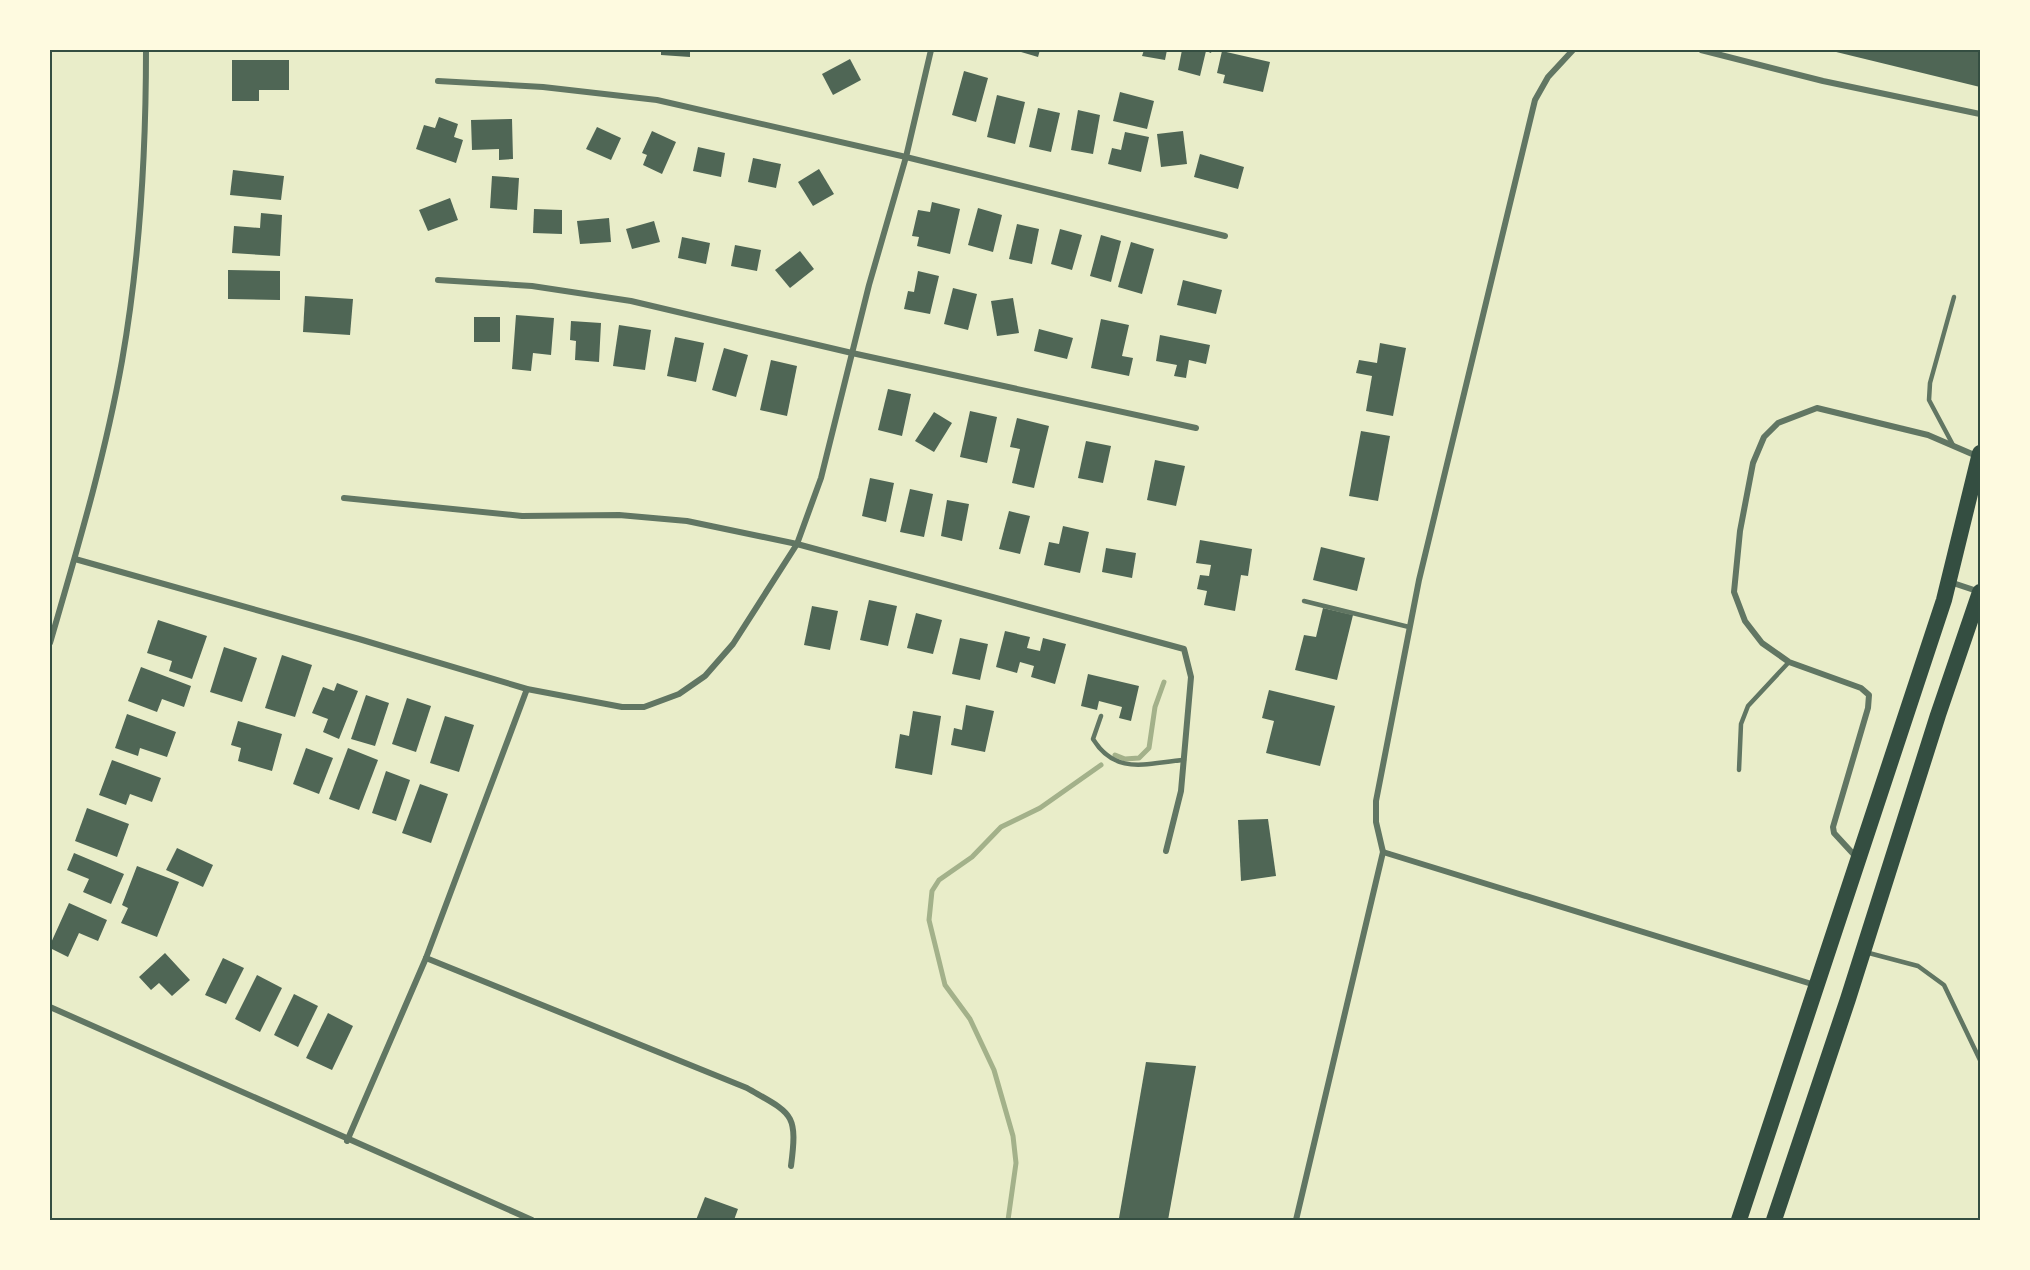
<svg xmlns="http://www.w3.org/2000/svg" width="2030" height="1270" viewBox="0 0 2030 1270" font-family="Manrope,sans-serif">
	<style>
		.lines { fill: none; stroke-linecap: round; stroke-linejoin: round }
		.stream { stroke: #a3b18a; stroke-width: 5 }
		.building { fill: #4f6655 }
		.service { stroke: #617663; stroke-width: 4.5 }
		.minor { stroke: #617663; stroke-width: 6 }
		.trunk { stroke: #344e41; stroke-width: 16 }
		.neatline { fill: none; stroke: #344e41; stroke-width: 2 }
	</style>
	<rect width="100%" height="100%" fill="#e9edc9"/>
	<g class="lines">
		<g class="stream">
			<polyline points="1115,755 1125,759 1139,758 1149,748 1155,707 1164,682"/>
			<polyline points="1008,1220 1016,1163 1013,1136 994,1070 970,1019 945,985 929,920 932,891 939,880 972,857 1001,827 1040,808 1101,765"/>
		</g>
	</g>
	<g class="building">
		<polygon points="661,50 690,50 690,57 661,55"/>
		<polygon points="1014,50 1040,50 1038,57"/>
		<polygon points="1144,50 1167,50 1165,60 1142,56"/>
		<polygon points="1182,50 1212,50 1211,53 1206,51 1200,76 1178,70"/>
		<polygon points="1828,50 1980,50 1980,87"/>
		<polygon points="1222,51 1270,62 1263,92 1223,83 1225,75 1217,73"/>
		<polygon points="850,59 861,80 833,95 822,74"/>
		<polygon points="232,60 289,60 289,90 259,90 259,101 232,101"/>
		<polygon points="964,71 988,78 976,122 952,115"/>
		<polygon points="1120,92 1154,101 1147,129 1113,121"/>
		<polygon points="997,95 1025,102 1015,144 987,137"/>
		<polygon points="1038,108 1060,113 1051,152 1029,147"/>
		<polygon points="1078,110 1100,115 1093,154 1071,150"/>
		<polygon points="439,117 458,124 454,137 463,140 456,163 416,149 424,125 435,128"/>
		<polygon points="512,119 513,159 499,160 499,149 472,150 471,120"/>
		<polygon points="597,127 621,138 611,160 586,149"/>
		<polygon points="652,131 676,142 662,174 643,165 647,155 642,153"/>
		<polygon points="1183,131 1187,164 1161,167 1157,134"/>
		<polygon points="1125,132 1149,137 1141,172 1108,164 1112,148 1121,150"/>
		<polygon points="698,147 725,153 721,177 693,171"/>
		<polygon points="1200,154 1244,167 1238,189 1194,177"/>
		<polygon points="753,158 781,164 776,188 748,182"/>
		<polygon points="819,169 834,194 813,206 798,182"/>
		<polygon points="233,170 284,176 281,200 230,195"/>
		<polygon points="492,176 519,178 517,210 490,208"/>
		<polygon points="450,198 458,220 428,231 419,210"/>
		<polygon points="932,202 960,209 950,254 917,246 919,237 912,236 918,210 930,212"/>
		<polygon points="978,208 1002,215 993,252 968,245"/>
		<polygon points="534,209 562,210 562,234 533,233"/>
		<polygon points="261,213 282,215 280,256 232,253 234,226 260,228"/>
		<polygon points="609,218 611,242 580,244 577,221"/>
		<polygon points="654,221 660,242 632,249 626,229"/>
		<polygon points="1017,224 1039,229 1032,264 1009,259"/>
		<polygon points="1060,229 1082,235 1072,270 1051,264"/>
		<polygon points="1101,235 1121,241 1111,282 1090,276"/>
		<polygon points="682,237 710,243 706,264 678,258"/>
		<polygon points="1131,242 1154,249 1142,294 1118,287"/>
		<polygon points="735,245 761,250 757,271 731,266"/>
		<polygon points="800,251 814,269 790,288 775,270"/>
		<polygon points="228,270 280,271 280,300 228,299"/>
		<polygon points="918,271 939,276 930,314 904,309 908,291 914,292"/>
		<polygon points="1183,280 1222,290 1216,314 1177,305"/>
		<polygon points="953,288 977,294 968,330 944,324"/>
		<polygon points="305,296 353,299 350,335 303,332"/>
		<polygon points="1013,298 1019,333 997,336 991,301"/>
		<polygon points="516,315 554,318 551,355 533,353 531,371 512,369"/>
		<rect x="474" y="317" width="26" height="25"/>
		<polygon points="1101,319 1129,325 1122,356 1133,358 1129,376 1091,368"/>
		<polygon points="571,321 601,323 599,362 575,360 576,341 570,340"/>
		<polygon points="619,325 651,330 645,370 613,366"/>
		<polygon points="1039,329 1073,338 1067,359 1034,351"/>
		<polygon points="1160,335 1210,345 1206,364 1189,360 1186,378 1174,376 1177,365 1156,361"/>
		<polygon points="675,337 704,343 696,382 667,376"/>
		<polygon points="1380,343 1406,348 1393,416 1366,411 1372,376 1356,373 1359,360 1377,363"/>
		<polygon points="724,348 748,355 736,397 712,390"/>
		<polygon points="771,360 797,366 787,416 760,410"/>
		<polygon points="888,389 911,394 902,436 878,430"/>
		<polygon points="970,411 997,417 987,463 960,457"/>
		<polygon points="934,412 952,423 934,452 915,441"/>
		<polygon points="1017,418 1049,426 1034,488 1012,483 1020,449 1010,447"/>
		<polygon points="1361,431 1390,436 1378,501 1349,496"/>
		<polygon points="1086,441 1111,446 1103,483 1078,478"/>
		<polygon points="1155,460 1185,466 1176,506 1147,500"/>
		<polygon points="870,478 894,483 886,522 862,516"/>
		<polygon points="910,489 933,494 924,537 900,532"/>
		<polygon points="947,500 969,504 962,541 941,536"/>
		<polygon points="1009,511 1030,516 1020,554 999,549"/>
		<polygon points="1063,526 1089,532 1080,573 1044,565 1049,542 1059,544"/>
		<polygon points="1200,540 1252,549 1248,576 1241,575 1235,611 1204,605 1207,591 1197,589 1200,575 1209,576 1211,565 1196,563"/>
		<polygon points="1321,547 1365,558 1357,591 1313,580"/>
		<polygon points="1106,548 1136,553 1132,578 1102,572"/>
		<polygon points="869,600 897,606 888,646 860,640"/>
		<polygon points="812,606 838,611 830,650 804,645"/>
		<polygon points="1323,608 1353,615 1337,680 1295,670 1304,635 1316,637"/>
		<polygon points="916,613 942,620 933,654 907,648"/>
		<polygon points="158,620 207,636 192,679 169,671 172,661 147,653"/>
		<polygon points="1005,631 1030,637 1027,648 1040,651 1043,638 1066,644 1055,684 1031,677 1034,666 1020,662 1017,673 996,667"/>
		<polygon points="960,638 988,644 980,680 952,674"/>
		<polygon points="224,647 257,658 242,702 210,692"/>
		<polygon points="282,655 312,665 295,717 265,708"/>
		<polygon points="141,667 191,686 184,707 162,699 157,712 128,701"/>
		<polygon points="1088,674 1139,686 1131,721 1119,718 1122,707 1099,701 1097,710 1081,706"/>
		<polygon points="337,683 358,691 339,739 323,732 328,719 312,713 323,687 334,691"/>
		<polygon points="1269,690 1335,706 1320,766 1266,753 1274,721 1262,718"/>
		<polygon points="366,695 389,703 375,746 351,739"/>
		<polygon points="407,698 431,706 416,752 392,744"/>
		<polygon points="966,705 994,711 985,752 951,745 954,728 962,730"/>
		<polygon points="913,711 941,716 932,775 895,768 900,734 909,736"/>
		<polygon points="127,714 176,732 167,757 140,748 138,756 115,748"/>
		<polygon points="445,716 474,725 459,772 430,763"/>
		<polygon points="238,721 282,734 272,771 238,761 241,748 231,745"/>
		<polygon points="306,748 333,758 319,794 293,784"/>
		<polygon points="348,748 378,760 359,810 329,799"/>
		<polygon points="112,760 161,778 152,802 130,794 126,805 99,795"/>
		<polygon points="386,771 410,780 396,821 372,813"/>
		<polygon points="420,784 448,794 431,843 402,833"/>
		<polygon points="87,808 129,824 117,857 75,841"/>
		<polygon points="1268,819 1276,876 1241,881 1238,820"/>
		<polygon points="177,848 213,865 203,887 166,870"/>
		<polygon points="74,853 124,874 111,904 83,892 89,879 67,870"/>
		<polygon points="137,866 179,882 157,937 121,923 128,908 122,905"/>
		<polygon points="69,903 107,920 98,941 79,933 68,957 50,948 50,945"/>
		<polygon points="165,953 190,980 172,996 159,983 151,990 139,977"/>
		<polygon points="223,958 244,968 226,1004 205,995"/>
		<polygon points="257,975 282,988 260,1032 235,1019"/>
		<polygon points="294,994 318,1006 298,1047 274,1035"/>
		<polygon points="328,1013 353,1026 332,1070 306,1058"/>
		<polygon points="1146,1062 1196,1066 1168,1220 1119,1218"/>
		<polygon points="705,1197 738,1209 734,1220 696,1220"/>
	</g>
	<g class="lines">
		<g class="service">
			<polyline points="1953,445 1929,400 1930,383 1954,297"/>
			<polyline points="1304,601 1409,627"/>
			<path d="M1101,716L1093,739C1116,776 1146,763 1184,760"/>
			<polyline points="1739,770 1741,724 1748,706 1789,662"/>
			<polyline points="1865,952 1918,966 1944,985 1980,1060"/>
		</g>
		<g class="minor">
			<polyline points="1701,50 1823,81 1980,114"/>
			<polyline points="438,81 543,87 657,100 906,157 1225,236"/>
			<polyline points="438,280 532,286 631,301 852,353 1196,428"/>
			<polyline points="344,498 522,516 619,515 687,521 797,544 1184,649 1191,677 1181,791 1166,851"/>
			<polyline points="75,559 359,639 527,689 622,707 644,707 679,694 705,676 733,644 797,544 821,478 869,285 906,157 931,50"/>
			<polyline points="1950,582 1980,592"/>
			<path d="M50,643C77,550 105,457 122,361C140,258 146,154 146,50"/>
			<polyline points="1383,852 1815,985"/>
			<polyline points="1857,858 1834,833 1833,827 1868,708 1869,695 1861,688 1789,662 1762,643 1745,621 1734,592 1740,531 1753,463 1764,437 1778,423 1817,408 1928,435 1979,457"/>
			<path d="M426,958L747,1088C792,1114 798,1112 791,1166"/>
			<polyline points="50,1007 532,1220"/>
			<polyline points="347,1141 426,958 527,689"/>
			<polyline points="1296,1220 1383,852 1376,822 1376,801 1419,580 1535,100 1548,77 1573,50"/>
		</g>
		<g class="trunk">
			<polyline points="1739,1220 1944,600 1980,453"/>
			<polyline points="1774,1220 1848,999 1938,715 1980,592"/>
		</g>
	</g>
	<rect width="2030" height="1270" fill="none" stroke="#fefae0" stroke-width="102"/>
	<rect x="51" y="51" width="1928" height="1168" class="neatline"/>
</svg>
